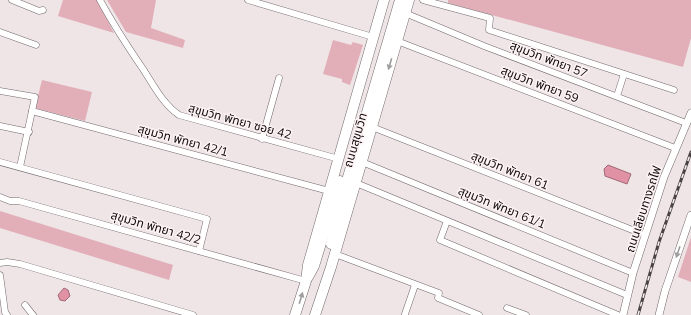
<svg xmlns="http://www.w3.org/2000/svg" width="691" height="315" viewBox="0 0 691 315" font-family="Mulish,'Noto Sans Thai',sans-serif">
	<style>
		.green { fill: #e2aeb8 }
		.water { fill: #e091a3; stroke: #a16976 }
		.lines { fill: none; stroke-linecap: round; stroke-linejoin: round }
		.minor-casing { stroke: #71686a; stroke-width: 7 }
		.tertiary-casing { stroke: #71686a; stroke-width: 8 }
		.trunk-casing { stroke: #71686a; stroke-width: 11 }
		.minor { stroke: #fff; stroke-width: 6 }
		.tertiary { stroke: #fff; stroke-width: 7 }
		.trunk { stroke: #fff; stroke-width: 10 }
		.rail-casing { stroke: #494344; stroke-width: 3 }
		.rail { stroke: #fdf2f4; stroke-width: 1.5; stroke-dasharray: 4.5; stroke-linecap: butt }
		.oneway { fill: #9f9d9e }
		.labels { text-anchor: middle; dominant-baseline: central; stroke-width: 3; stroke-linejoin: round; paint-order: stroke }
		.street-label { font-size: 12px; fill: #0f0b0c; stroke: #fdf2f4 }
	</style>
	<rect width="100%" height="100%" fill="#efe5e7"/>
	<g class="green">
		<polygon points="63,0 97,0 114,33 58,16"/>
		<polygon points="107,0 156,0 151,28 185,40 183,48 126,32"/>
		<polygon points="448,0 691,0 691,38 683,67 448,3"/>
		<polygon points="333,40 351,45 353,42 363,45 350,85 342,82 342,79 323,74"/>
		<polygon points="42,80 92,92 85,121 35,108"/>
		<polygon points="0,211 173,265 169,280 0,228"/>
		<polygon points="691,237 691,282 678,277"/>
	</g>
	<g class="water">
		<polygon points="608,165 631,174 627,184 605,176 604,169"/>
		<polygon points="64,288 68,290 70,296 65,301 60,300 58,295"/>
	</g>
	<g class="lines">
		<defs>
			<g id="minor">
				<polyline points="12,0 39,11 43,10"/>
				<path d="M100,0C113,24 128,47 143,69C154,86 163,104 179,115L339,159"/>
				<polyline points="248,0 373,37"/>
				<polyline points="423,0 490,18 489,30 674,90"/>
				<polyline points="405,13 484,46 686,123"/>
				<polyline points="0,32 36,45"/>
				<polyline points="397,41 675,148"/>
				<polyline points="0,91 35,97 20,167"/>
				<polyline points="617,96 624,74"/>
				<polyline points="32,111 329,191"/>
				<polyline points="0,126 29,132"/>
				<polyline points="372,127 640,233"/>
				<polyline points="262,139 279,78"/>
				<polyline points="0,162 207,219 199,251"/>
				<polyline points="362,162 633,273"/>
				<polyline points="356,183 627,295"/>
				<polyline points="0,197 10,201 19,201 306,281"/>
				<polyline points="447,221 440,240 618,315"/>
				<polyline points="335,254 439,293 438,298 479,315"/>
				<polyline points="0,263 7,262 20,264 193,315"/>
				<polyline points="0,275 5,312 7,315"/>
				<polyline points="25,305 33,315"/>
				<polyline points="507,308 526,315"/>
				<polyline points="405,314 415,285"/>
			</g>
			<g id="tertiary">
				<polyline points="623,315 633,273 664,177 691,113"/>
				<polyline points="659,315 665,291 691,215"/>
			</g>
			<g id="trunk">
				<polyline points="331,244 346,184 400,0"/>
				<polyline points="308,277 314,266 340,181"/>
				<polyline points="295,315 306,281 308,265 384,0"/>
				<polyline points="315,315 331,267 409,0"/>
			</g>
		</defs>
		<use href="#minor" class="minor-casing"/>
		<use href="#tertiary" class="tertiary-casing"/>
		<use href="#trunk" class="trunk-casing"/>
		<use href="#minor" class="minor"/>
		<use href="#tertiary" class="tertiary"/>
		<use href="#trunk" class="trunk"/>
		<defs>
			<polyline id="rail" points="638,315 659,242 691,152"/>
		</defs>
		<use href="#rail" class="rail-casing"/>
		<use href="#rail" class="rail"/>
	</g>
	<defs><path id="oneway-solid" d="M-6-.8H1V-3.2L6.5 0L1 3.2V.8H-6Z"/></defs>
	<g class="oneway">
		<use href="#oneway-solid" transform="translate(390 64) rotate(106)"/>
		<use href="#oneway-solid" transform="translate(678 252) rotate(109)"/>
		<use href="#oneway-solid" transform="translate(301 298) rotate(-73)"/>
	</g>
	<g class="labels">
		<g class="street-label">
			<text transform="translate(549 59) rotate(21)">สุขุมวิท พัทยา 57</text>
			<text transform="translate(540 84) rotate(21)">สุขุมวิท พัทยา 59</text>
			<text transform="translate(240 121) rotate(15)">สุขุมวิท พัทยา ซอย 42</text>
			<text transform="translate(183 140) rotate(15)">สุขุมวิท พัทยา 42/1</text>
			<text transform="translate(355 140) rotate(-74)">ถนนสุขุมวิท</text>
			<text transform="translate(510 170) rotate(22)">สุขุมวิท พัทยา 61</text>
			<text transform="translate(502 207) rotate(22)">สุขุมวิท พัทยา 61/1</text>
			<text transform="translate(643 209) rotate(-72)">ถนนเลียบทางรถไฟ</text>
			<text transform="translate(156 227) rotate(16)">สุขุมวิท พัทยา 42/2</text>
		</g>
	</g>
</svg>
